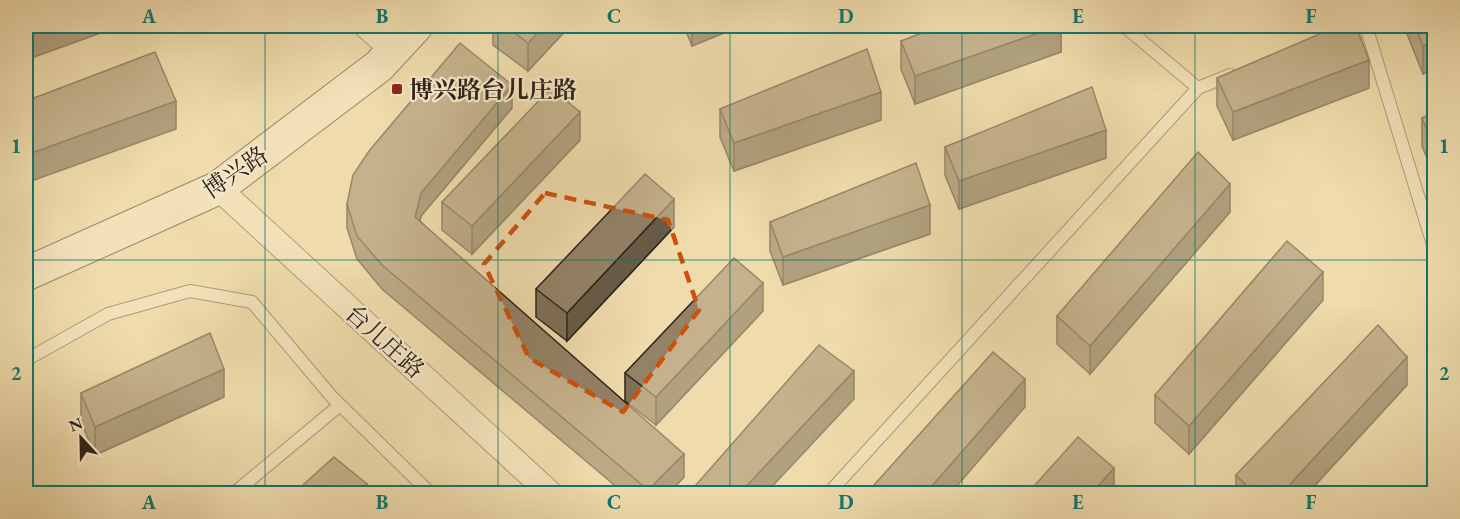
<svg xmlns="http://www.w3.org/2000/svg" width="1460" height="519" viewBox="0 0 1460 519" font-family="'EB Garamond','Noto Serif SC',serif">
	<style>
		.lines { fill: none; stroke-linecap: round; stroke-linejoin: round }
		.lane-casing { stroke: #5f503e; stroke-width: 14 }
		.street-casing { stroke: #5f503e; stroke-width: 26 }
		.secondary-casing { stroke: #2f221a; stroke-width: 35 }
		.lane { stroke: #f5e8c9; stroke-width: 12 }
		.street { stroke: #f5e8c9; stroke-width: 24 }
		.secondary { stroke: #f5e8c9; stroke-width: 33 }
		.wall { fill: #7e7058; stroke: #2f221a; stroke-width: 1.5 }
		.shaded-wall { fill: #675b47; stroke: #2f221a; stroke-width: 1.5 }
		.building { fill: #938266; stroke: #2f221a; stroke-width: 1.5 }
		.marked { fill: none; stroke: #cc510e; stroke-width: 4.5; stroke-dasharray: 12 8; stroke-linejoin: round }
		.grid { fill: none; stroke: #0f766e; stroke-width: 1.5; stroke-opacity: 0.55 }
		.poi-dot { fill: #8f2418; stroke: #f5e8c9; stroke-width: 2 }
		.labels { text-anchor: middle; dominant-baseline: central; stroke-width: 4.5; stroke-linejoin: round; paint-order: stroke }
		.poi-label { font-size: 24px; font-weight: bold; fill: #2f221a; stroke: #f5e8c9; text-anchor: start }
		.street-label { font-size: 24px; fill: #2f221a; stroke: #f5e8c9 }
		.neatline { fill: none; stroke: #0f766e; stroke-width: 2 }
		.grid-label { font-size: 20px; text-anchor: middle; font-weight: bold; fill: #0f766e }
	</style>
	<rect width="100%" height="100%" fill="#efdbac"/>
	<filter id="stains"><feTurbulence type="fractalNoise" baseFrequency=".00333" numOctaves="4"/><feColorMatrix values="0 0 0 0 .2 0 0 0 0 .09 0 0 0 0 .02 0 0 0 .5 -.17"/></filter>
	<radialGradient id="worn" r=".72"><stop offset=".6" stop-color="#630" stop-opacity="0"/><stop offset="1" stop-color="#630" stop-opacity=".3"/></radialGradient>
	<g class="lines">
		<defs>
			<g id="lane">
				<polyline points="1124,26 1198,88"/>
				<polyline points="1366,26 1434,248"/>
				<polyline points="26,360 108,314 190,291 252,302 332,397 431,494"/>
				<polyline points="233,494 340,405"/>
				<polyline points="828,494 1198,88 1230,75"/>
			</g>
			<g id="street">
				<polyline points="366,26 393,50"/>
				<polyline points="218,188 551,494"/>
			</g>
			<polyline id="secondary" points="26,274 218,188 379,66 416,26"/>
		</defs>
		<use href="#lane" class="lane-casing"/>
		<use href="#street" class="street-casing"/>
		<use href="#secondary" class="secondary-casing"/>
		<use href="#lane" class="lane"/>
		<use href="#street" class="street"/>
		<use href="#secondary" class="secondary"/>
	</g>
	<g class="wall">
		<polygon points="493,26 570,26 528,71 493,45"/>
		<polygon points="684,26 741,26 692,46"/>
		<polygon points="1061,26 1061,52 915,104 901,69 901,41"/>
		<polygon points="1404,26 1434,26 1434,69 1423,74"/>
		<polygon points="1217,78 1369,88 1233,140 1217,106"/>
		<polygon points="512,108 421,216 420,221 684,477 668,494 625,494 382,289 357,259 347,228 347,204"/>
		<polygon points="720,109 881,120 734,171 720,137"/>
		<polygon points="1434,113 1434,175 1422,146 1422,118"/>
		<polygon points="580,140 472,254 442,230 442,202"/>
		<polygon points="945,147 1106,158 959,209 945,175"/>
		<polygon points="1230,212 1090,374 1057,344 1057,316"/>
		<polygon points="770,222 930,234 783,285 770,251"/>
		<polygon points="674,227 567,341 536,317 536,289"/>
		<polygon points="1323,300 1189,454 1155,423 1155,395"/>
		<polygon points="763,311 656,425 625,401 625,373"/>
		<polygon points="1407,385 1307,494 1236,494 1236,475"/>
		<polygon points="81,393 224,397 95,455 81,422"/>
	</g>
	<g class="shaded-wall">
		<polygon points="43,26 120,26 26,60 26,32"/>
		<polygon points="544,26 570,26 528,71 528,43"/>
		<polygon points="692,26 741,26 692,46"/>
		<polygon points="1058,26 1061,26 1061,52 915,104 915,76"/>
		<polygon points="1434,41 1434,69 1423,74 1423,46"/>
		<polygon points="1369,60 1369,88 1233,140 1233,112"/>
		<polygon points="512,85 512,108 421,216 415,240 415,217 421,193"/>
		<polygon points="881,92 881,120 734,171 734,143"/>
		<polygon points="176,101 176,129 26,183 26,155"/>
		<polygon points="580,112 580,140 472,254 472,226"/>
		<polygon points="1106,130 1106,158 959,209 959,181"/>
		<polygon points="1230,184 1230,212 1090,374 1090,346"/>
		<polygon points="674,199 674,227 567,341 567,313"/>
		<polygon points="930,205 930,234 783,285 783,257"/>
		<polygon points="1323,272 1323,300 1189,454 1189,426"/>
		<polygon points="763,283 763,311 656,425 656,397"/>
		<polygon points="1407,357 1407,385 1307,494 1281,494"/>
		<polygon points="224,369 224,397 95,455 95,427"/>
		<polygon points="854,371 854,399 765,494 739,494"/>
		<polygon points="1025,379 1025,407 950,494 925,494"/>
		<polygon points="684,454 684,477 668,494 648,494 648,490"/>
		<polygon points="1114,468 1114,494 1091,494"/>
		<polygon points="367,484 367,494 356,494"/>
	</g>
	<g class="building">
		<polygon points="26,26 43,26 26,32"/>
		<polygon points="505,26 544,26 528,43"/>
		<polygon points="940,26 1058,26 915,76 901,41"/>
		<polygon points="1338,26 1356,26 1369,60 1233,112 1217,78"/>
		<polygon points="1415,26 1434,26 1434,41 1423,46"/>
		<polygon points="460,43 512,85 421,193 415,217 684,454 648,490 382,265 357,236 347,204 353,175 369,151"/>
		<polygon points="867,49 881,92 734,143 720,109"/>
		<polygon points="155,52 176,101 26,155 26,101"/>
		<polygon points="1092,87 1106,130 959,181 945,147"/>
		<polygon points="551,88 580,112 472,226 442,202"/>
		<polygon points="1434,113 1434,147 1422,118"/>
		<polygon points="1198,152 1230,184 1090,346 1057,316"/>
		<polygon points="916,163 930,205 783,257 770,222"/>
		<polygon points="645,174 674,199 567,313 536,289"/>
		<polygon points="1287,241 1323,272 1189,426 1155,395"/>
		<polygon points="734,258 763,283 656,397 625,373"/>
		<polygon points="1378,325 1407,357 1281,494 1255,494 1236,475"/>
		<polygon points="210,333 224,369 95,427 81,393"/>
		<polygon points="819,345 854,371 739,494 688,494"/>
		<polygon points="993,352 1025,379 925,494 866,494"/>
		<polygon points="1078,437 1114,468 1091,494 1027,494"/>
		<polygon points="334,457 367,484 356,494 293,494"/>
	</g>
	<path d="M0 0H1460V519H0ZM545,193L668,220L699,310L623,412L529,358L484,264Z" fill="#efdbac" fill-opacity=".55" fill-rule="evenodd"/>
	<path class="marked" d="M545,193L668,220L699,310L623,412L529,358L484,264Z"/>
	<path class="grid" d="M265,26V494M498,26V494M730,26V494M962,26V494M1195,26V494M26,260H1434"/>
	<rect class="poi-dot" x="391" y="83" width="12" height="12" rx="3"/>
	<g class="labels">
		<g class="poi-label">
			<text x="409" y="89">博兴路台儿庄路</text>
		</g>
		<g class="street-label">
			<text transform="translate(235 172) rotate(-34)">博兴路</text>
			<text transform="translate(385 341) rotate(42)">台儿庄路</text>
		</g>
	</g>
	<rect width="1460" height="519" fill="none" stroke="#efdbac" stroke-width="66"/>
	<g transform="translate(81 438) rotate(338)" stroke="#f5e8c9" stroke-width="4.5" paint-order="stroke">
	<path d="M0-4.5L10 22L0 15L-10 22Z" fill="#2f221a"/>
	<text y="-9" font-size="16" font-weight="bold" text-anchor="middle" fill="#2f221a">N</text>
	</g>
	<rect x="33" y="33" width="1394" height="453" class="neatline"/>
	<g class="grid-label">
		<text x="149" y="23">A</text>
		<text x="382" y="23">B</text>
		<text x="614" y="23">C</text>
		<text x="846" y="23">D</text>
		<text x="1078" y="23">E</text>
		<text x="1311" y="23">F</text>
		<text x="16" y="153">1</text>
		<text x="1444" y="153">1</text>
		<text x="16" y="380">2</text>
		<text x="1444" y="380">2</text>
		<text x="149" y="509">A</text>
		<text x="382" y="509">B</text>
		<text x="614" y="509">C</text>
		<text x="846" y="509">D</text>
		<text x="1078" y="509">E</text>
		<text x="1311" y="509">F</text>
	</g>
	<rect width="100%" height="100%" filter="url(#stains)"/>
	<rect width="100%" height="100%" fill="url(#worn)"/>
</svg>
